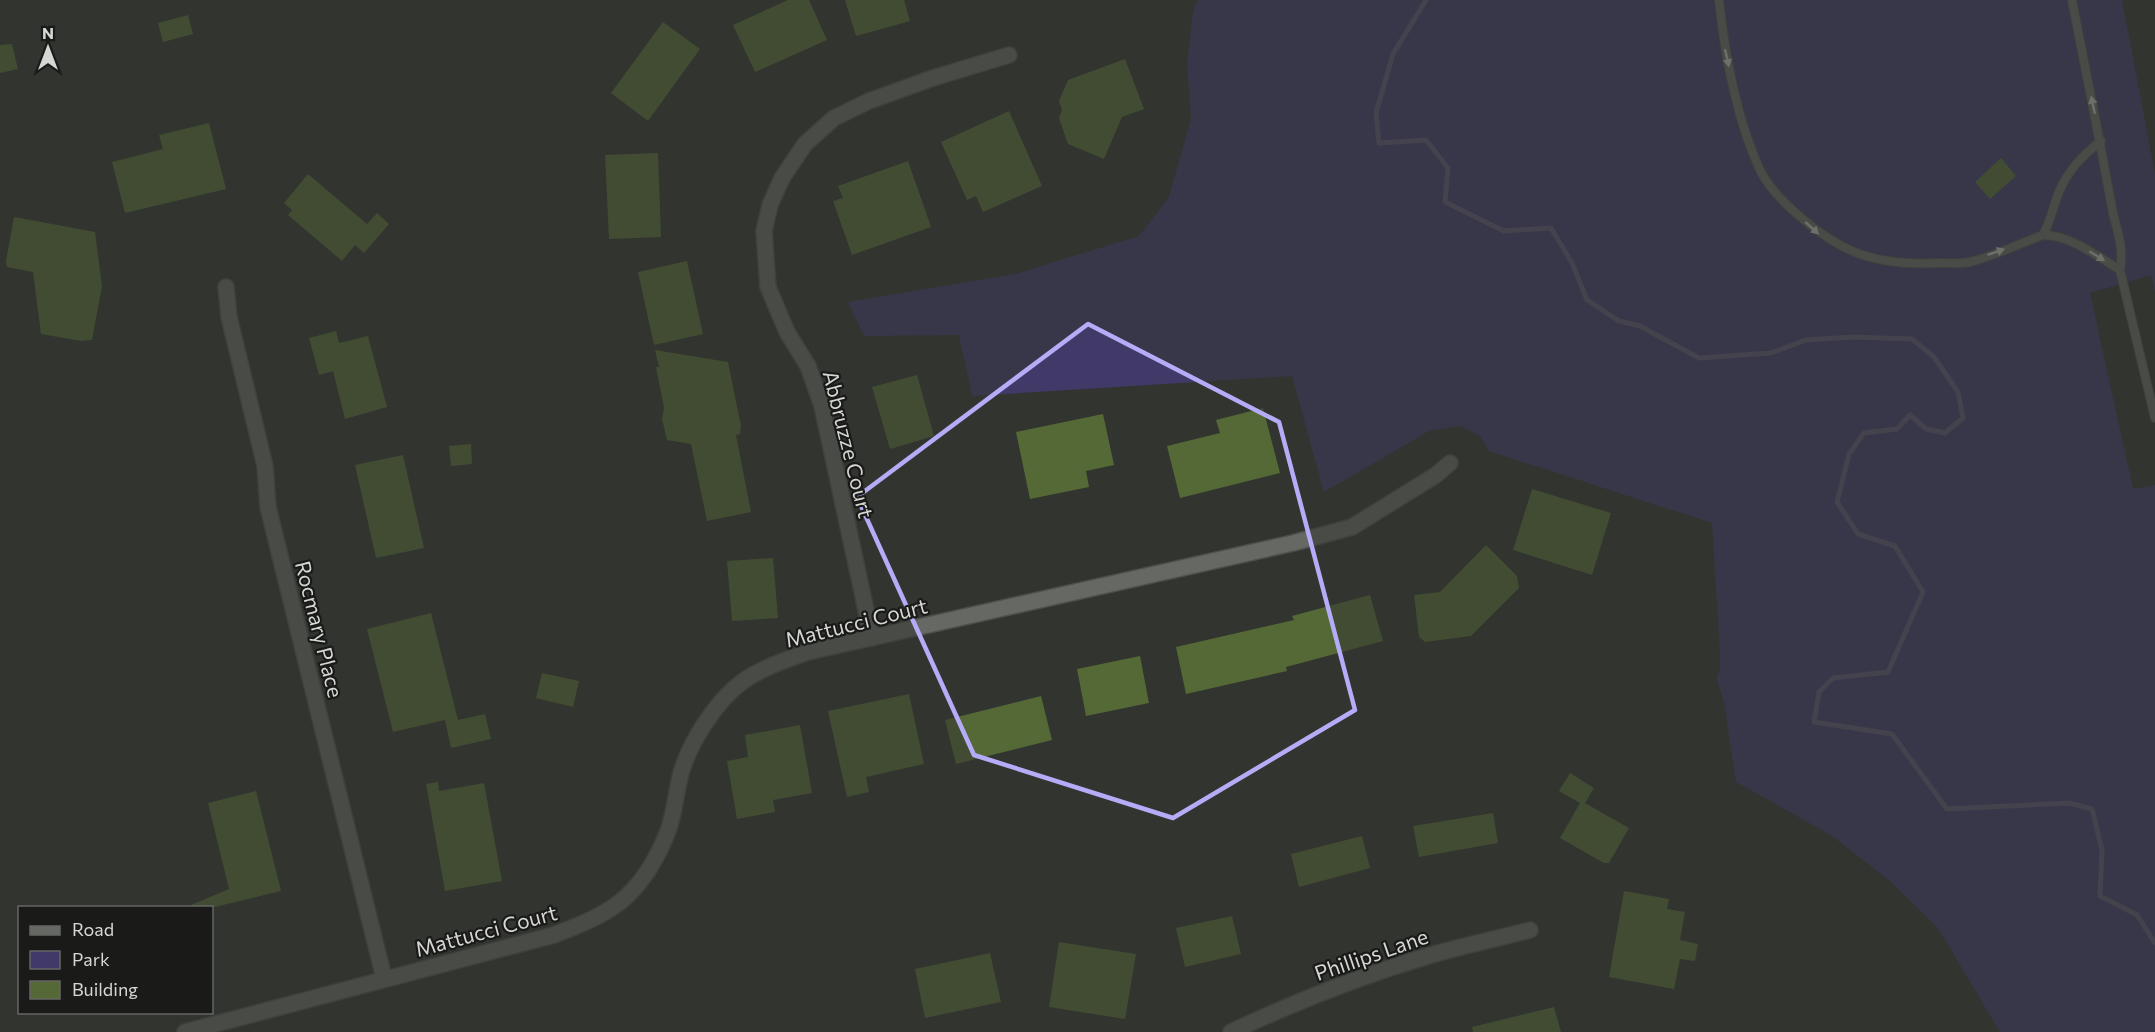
<svg xmlns="http://www.w3.org/2000/svg" width="2155" height="1032" viewBox="0 0 2155 1032" font-family="Commissioner,sans-serif">
	<style>
		.green { fill: #413a68 }
		.lines { fill: none; stroke-linecap: round; stroke-linejoin: round }
		.stream { stroke: #595371; stroke-width: 5 }
		.building { fill: #556936 }
		.service-casing { stroke: #4e504c; stroke-width: 10 }
		.minor-casing { stroke: #4e504c; stroke-width: 18 }
		.service { stroke: #666963; stroke-width: 8 }
		.minor { stroke: #666963; stroke-width: 15 }
		.oneway { fill: #b4b6b2 }
		.marked { fill: none; stroke: #b5acf8; stroke-width: 4.5; stroke-linejoin: round }
		.labels { text-anchor: middle; dominant-baseline: central; stroke-width: 4.5; stroke-linejoin: round; paint-order: stroke }
		.street-label { font-size: 21px; fill: #d5d7d4; stroke: #1a1b19 }
	</style>
	<rect width="100%" height="100%" fill="#32342f"/>
	<polygon class="green" points="1198,0 2122,0 2155,174 2155,292 2151,275 2090,293 2133,489 2155,485 2155,1032 2000,1032 1938,928 1890,881 1831,835 1736,782 1724,702 1717,679 1720,668 1720,651 1712,523 1489,451 1480,436 1460,426 1429,431 1324,492 1292,376 972,396 959,335 864,336 848,302 1015,274 1139,236 1169,197 1191,119 1187,64 1193,11"/>
	<g class="lines">
		<polyline class="stream" points="1426,0 1393,54 1376,113 1379,143 1426,140 1448,168 1445,202 1504,231 1551,228 1572,263 1587,300 1619,321 1640,326 1699,358 1771,353 1806,340 1853,337 1912,339 1934,357 1958,392 1963,418 1945,433 1926,429 1910,415 1897,429 1864,433 1849,454 1837,502 1858,534 1895,546 1923,592 1888,672 1833,678 1819,692 1814,722 1892,734 1947,809 2069,803 2092,809 2102,850 2100,896 2137,915 2155,943"/>
	</g>
	<g class="building">
		<polygon points="788,0 809,0 827,40 755,72 733,25"/>
		<polygon points="845,0 904,0 910,21 856,36"/>
		<polygon points="188,15 193,34 163,42 158,23"/>
		<polygon points="663,22 700,49 648,121 611,93"/>
		<polygon points="12,44 18,69 0,73 0,45"/>
		<polygon points="1125,59 1144,109 1122,117 1104,159 1068,144 1059,118 1062,110 1059,101 1068,80"/>
		<polygon points="1009,111 1042,186 983,212 976,196 967,200 941,142"/>
		<polygon points="209,123 226,189 125,213 112,162 163,149 159,135"/>
		<polygon points="658,153 661,237 609,239 605,155"/>
		<polygon points="2001,158 2016,176 1990,199 1975,182"/>
		<polygon points="908,161 931,227 852,255 833,201 843,198 838,186"/>
		<polygon points="308,174 367,224 377,213 389,224 364,253 355,245 342,261 288,215 292,210 284,203"/>
		<polygon points="14,217 95,232 102,286 92,340 81,341 41,334 33,272 7,267 6,261"/>
		<polygon points="687,261 703,334 654,345 638,272"/>
		<polygon points="336,331 339,343 368,336 387,407 345,419 333,371 319,375 309,338"/>
		<polygon points="655,350 728,362 741,426 740,434 736,435 751,512 707,521 691,444 667,440 662,419 664,408 656,367 659,367"/>
		<polygon points="917,375 934,436 890,449 872,387"/>
		<polygon points="1263,408 1280,473 1180,498 1167,446 1220,433 1216,420"/>
		<polygon points="1103,414 1114,465 1086,471 1089,487 1030,499 1016,432"/>
		<polygon points="471,444 472,464 451,466 449,446"/>
		<polygon points="403,455 424,548 376,558 355,465"/>
		<polygon points="1532,489 1611,513 1592,575 1513,550"/>
		<polygon points="1486,545 1517,576 1519,588 1471,636 1425,642 1419,637 1414,595 1440,592"/>
		<polygon points="773,558 778,618 732,621 727,561"/>
		<polygon points="1370,595 1383,641 1286,667 1287,671 1186,694 1176,647 1294,620 1292,616"/>
		<polygon points="431,613 458,720 485,714 491,739 451,748 445,720 393,732 367,629"/>
		<polygon points="1140,656 1149,703 1086,716 1077,669"/>
		<polygon points="542,673 579,681 573,707 536,698"/>
		<polygon points="909,694 924,764 866,777 869,792 847,797 828,711"/>
		<polygon points="1041,696 1052,740 956,764 945,720"/>
		<polygon points="800,725 812,793 773,800 775,812 737,819 727,761 748,757 745,735"/>
		<polygon points="1570,773 1594,788 1585,803 1629,828 1609,863 1604,863 1560,838 1580,803 1559,791"/>
		<polygon points="438,782 439,791 484,783 502,881 445,891 426,784"/>
		<polygon points="256,791 281,891 211,908 192,908 191,905 229,889 208,803"/>
		<polygon points="1493,813 1498,843 1419,857 1413,826"/>
		<polygon points="1362,836 1370,868 1299,887 1291,854"/>
		<polygon points="1624,891 1669,899 1667,909 1685,912 1680,940 1698,944 1695,961 1680,959 1674,989 1609,977"/>
		<polygon points="1232,916 1241,954 1185,967 1176,928"/>
		<polygon points="1059,942 1136,954 1125,1019 1049,1007"/>
		<polygon points="990,953 1001,1002 925,1018 915,969"/>
		<polygon points="1554,1007 1561,1032 1473,1032 1472,1027"/>
	</g>
	<g class="lines">
		<defs>
			<g id="service">
				<path d="M1719,0C1725,57 1736,116 1759,168C1767,185 1783,202 1797,214C1842,254 1877,266 1938,263C1948,263 1960,264 1970,262C1994,256 2019,244 2043,235C2051,221 2053,206 2059,192C2068,170 2083,155 2101,141"/>
				<path d="M2043,235C2070,235 2097,256 2120,270C2125,247 2115,226 2111,203C2099,135 2085,68 2072,0"/>
				<polyline points="2120,270 2155,418"/>
			</g>
			<g id="minor">
				<polyline points="226,287 229,317 265,466 268,507 384,978"/>
				<polyline points="872,638 822,406 808,366 787,332 768,287 764,231 770,205 782,178 805,144 834,118 869,101 933,78 1009,55"/>
				<path d="M185,1032L554,935C579,925 607,915 627,896C645,879 659,854 668,831C675,812 676,791 681,773C690,742 716,701 742,682C761,668 786,660 808,652L1293,543L1352,527L1436,475L1450,463"/>
				<path d="M1231,1032C1295,1002 1360,976 1428,956C1461,946 1496,939 1530,930"/>
			</g>
		</defs>
		<use href="#service" class="service-casing"/>
		<use href="#minor" class="minor-casing"/>
		<use href="#service" class="service"/>
		<use href="#minor" class="minor"/>
	</g>
	<defs><path id="oneway-solid" d="M-6-.8H1V-3.2L6.5 0L1 3.2V.8H-6Z" transform="scale(1.5)"/></defs>
	<g class="oneway">
		<use href="#oneway-solid" transform="translate(1727 58) rotate(77)"/>
		<use href="#oneway-solid" transform="translate(2093 105) rotate(-102)"/>
		<use href="#oneway-solid" transform="translate(1812 228) rotate(42)"/>
		<use href="#oneway-solid" transform="translate(1996 252) rotate(-19)"/>
		<use href="#oneway-solid" transform="translate(2097 256) rotate(32)"/>
	</g>
	<path d="M0 0H2155V1032H0ZM1088,324L1279,422L1355,710L1173,818L974,755L857,497Z" fill="#32342f" fill-opacity=".55" fill-rule="evenodd"/>
	<path class="marked" d="M1088,324L1279,422L1355,710L1173,818L974,755L857,497Z"/>
	<g class="labels">
		<g class="street-label">
			<text transform="translate(849 444) rotate(76)">Abbruzze Court</text>
			<text transform="translate(856 622) rotate(-14)">Mattucci Court</text>
			<text transform="translate(320 629) rotate(76)">Rocmary Place</text>
			<text transform="translate(486 930) rotate(-15)">Mattucci Court</text>
			<text transform="translate(1371 954) rotate(-19)">Phillips Lane</text>
		</g>
	</g>
	<rect x="18" y="906" width="195" height="108" fill="#1a1b19" stroke="#656664" stroke-width="1.5"/>
	<rect x="30" y="926" width="30" height="9" fill="#666963" stroke="#656664" stroke-width="1.5"/>
	<text x="72" y="936" font-size="18" fill="#d5d7d4">Road</text>
	<rect x="30" y="951" width="30" height="18" fill="#413a68" stroke="#656664" stroke-width="1.5"/>
	<text x="72" y="966" font-size="18" fill="#d5d7d4">Park</text>
	<rect x="30" y="981" width="30" height="18" fill="#556936" stroke="#656664" stroke-width="1.5"/>
	<text x="72" y="996" font-size="18" fill="#d5d7d4">Building</text>
	<g transform="translate(48 48)" stroke="#1a1b19" stroke-width="4.5" paint-order="stroke">
	<path d="M0-4.5L10 22L0 15L-10 22Z" fill="#d5d7d4"/>
	<text y="-9" font-size="16" font-weight="bold" text-anchor="middle" fill="#d5d7d4">N</text>
	</g>
</svg>
